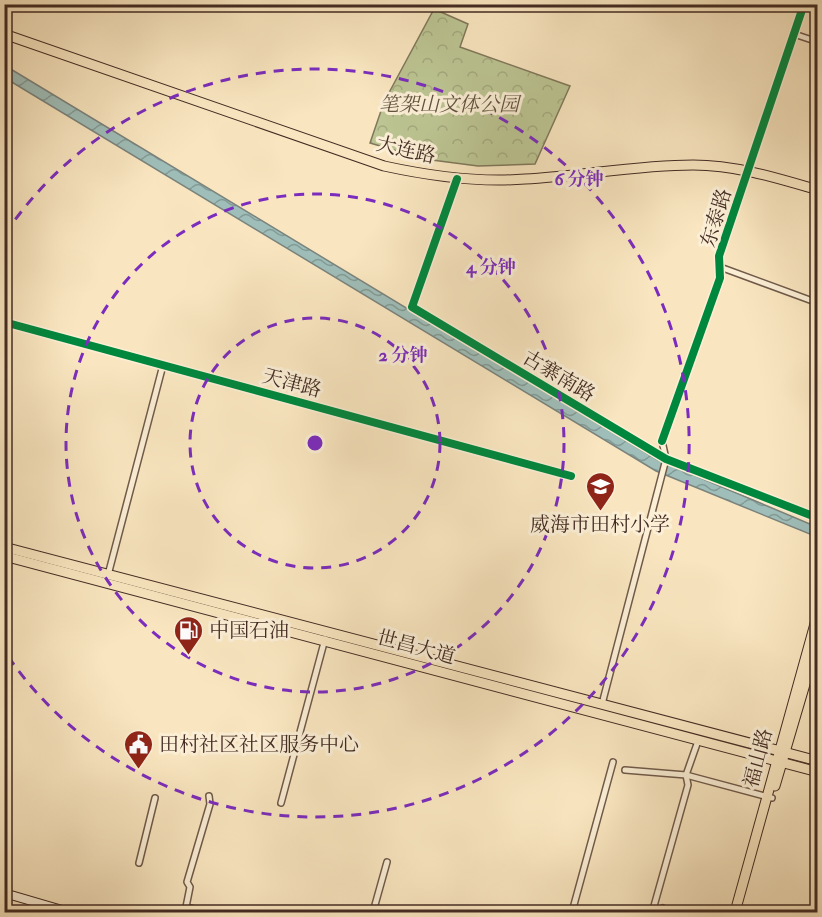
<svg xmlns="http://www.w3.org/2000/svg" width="822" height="917" viewBox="0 0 822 917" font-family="'IM FELL Double Pica','Noto Serif SC',serif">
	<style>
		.park { fill: url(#park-crowns); stroke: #80785b; stroke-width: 1.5 }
		.water { fill: url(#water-waves); stroke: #7a837d; stroke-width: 1.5 }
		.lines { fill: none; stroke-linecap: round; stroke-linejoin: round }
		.street-casing { stroke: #705a4a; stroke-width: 8 }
		.secondary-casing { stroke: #432b23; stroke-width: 10 }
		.primary-casing { stroke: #432b23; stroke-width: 11 }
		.street { stroke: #fbefd6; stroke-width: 5 }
		.secondary { stroke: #fbefd6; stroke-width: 8 }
		.primary { stroke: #f9e6c0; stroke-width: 9 }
		.cycleway-casing { stroke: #fbefd6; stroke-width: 11 }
		.cycleway { stroke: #00873e; stroke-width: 8 }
		.ring { fill: none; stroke: #7b2cbf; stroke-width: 3; stroke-dasharray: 10 8 }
		.labels { text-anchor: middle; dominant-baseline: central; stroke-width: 6; stroke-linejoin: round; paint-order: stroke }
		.park-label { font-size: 20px; font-style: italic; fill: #61523f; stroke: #fbefd6 }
		.street-label { font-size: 20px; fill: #432b23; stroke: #fbefd6 }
		.poi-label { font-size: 20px; fill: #432b23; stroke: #fbefd6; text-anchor: start }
		.centre { fill: #7b2cbf; stroke: #fbefd6; stroke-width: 3 }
		.ring-label { font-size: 18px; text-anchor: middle; font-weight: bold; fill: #7b2cbf; stroke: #fbefd6; stroke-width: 6; stroke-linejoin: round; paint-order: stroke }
	</style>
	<defs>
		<pattern id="park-crowns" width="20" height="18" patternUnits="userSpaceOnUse" patternTransform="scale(1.5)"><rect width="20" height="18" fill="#bcc593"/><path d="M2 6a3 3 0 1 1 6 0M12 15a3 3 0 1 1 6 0" fill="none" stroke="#a3a97e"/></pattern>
		<pattern id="water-waves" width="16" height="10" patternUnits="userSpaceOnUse" patternTransform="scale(1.5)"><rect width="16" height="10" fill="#9fbeb9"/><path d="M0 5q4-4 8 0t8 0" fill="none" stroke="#839b96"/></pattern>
	</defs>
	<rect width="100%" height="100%" fill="#f9e6c0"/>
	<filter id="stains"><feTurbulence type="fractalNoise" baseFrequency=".00333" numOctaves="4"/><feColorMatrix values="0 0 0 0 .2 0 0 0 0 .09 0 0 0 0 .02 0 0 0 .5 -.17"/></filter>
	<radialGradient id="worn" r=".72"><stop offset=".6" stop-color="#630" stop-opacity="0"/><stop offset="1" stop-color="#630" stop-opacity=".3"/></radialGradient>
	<polygon class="park" points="434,9 468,24 460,47 570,86 535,164 478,166 424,159 370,143 384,102"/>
	<polygon class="water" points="4,65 658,460 817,527 817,537 656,471 5,78"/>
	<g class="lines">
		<defs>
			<g id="street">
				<polyline points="794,34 818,42"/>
				<polyline points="457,179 412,307 666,459 818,518"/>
				<polyline points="720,267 818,303"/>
				<polyline points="4,322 571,476"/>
				<polyline points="662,441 720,278 719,256 804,4"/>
				<polyline points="108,575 163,365"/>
				<polyline points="602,704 666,459 662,441"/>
				<polyline points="625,770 686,775 772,798"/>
				<polyline points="281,803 325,639"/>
				<polyline points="139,863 155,798"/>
				<polyline points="654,906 688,785 686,775 698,741"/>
				<polyline points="206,912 186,907 190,887 187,882 210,804 209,796"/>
				<polyline points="373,912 387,862"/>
				<polyline points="572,912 613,762"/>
				<polyline points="661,912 663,908"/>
			</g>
			<polyline id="secondary" points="4,893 69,912"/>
			<g id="primary">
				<path d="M4,34L384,166C430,176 477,183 525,179C580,176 638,165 693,165C736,165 777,178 818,190"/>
				<polyline points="4,547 818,761"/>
				<polyline points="4,556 818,772"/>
				<polyline points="775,786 818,640"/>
				<polyline points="735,912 818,613"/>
			</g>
		</defs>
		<use href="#street" class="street-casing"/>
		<use href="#secondary" class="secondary-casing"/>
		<use href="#primary" class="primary-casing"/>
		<use href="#street" class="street"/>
		<use href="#secondary" class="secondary"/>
		<use href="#primary" class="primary"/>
		<defs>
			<g id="cycleway">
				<polyline points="457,179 412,307 666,459 818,518"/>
				<polyline points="4,322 571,476"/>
				<polyline points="662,441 720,278 719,256 804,4"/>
			</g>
		</defs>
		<use href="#cycleway" class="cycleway-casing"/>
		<use href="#cycleway" class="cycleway"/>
	</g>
	<g class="ring">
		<circle cx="315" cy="443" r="125"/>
		<circle cx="315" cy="443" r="249"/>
		<path d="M5 234A374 374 0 1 1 5 652"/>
	</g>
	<defs>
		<symbol id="school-pin" viewBox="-11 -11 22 30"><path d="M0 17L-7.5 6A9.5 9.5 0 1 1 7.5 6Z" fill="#8f2418" stroke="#fbefd6"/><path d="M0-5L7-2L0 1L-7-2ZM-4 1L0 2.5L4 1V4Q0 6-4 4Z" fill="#fff"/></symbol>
		<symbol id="fuel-pin" viewBox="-11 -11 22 30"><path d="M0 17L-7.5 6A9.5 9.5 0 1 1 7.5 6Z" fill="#8f2418" stroke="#fbefd6"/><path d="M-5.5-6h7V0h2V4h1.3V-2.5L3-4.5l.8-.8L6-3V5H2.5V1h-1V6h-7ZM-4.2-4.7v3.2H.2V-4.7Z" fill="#fff"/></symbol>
		<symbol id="civic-pin" viewBox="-11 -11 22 30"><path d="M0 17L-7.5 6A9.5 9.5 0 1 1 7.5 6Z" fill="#8f2418" stroke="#fbefd6"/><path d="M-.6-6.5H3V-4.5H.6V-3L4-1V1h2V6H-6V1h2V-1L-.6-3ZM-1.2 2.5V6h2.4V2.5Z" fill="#fff"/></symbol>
	</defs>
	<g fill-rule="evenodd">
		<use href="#school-pin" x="584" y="470" width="33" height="45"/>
		<use href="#fuel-pin" x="172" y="614" width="33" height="45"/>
		<use href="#civic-pin" x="122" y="728" width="33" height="45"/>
	</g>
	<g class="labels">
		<g class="park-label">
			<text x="449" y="104">笔架山文体公园</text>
		</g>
		<g class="street-label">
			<text transform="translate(406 150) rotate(13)">大连路</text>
			<text transform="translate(716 218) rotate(-73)">东泰路</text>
			<text transform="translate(559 376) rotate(31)">古寨南路</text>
			<text transform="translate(292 383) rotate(15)">天津路</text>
			<text transform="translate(416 647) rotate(15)">世昌大道</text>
			<text transform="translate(758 758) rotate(-75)">福山路</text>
		</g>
		<g class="poi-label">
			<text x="600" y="524" text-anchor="middle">威海市田村小学</text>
			<text x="209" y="630">中国石油</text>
			<text x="159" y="744">田村社区社区服务中心</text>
		</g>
	</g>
	<circle cx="315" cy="443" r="9" class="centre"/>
	<g class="ring-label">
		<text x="579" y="185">6 分钟</text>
		<text x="491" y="273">4 分钟</text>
		<text x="403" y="361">2 分钟</text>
	</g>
	<rect width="822" height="917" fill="none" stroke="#f9e6c0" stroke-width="24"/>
	<rect x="6" y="6" width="810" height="905" fill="none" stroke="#432b23" stroke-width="3"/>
	<rect x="12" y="12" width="798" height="893" fill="none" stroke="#432b23" stroke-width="1.5"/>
	<rect width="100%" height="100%" filter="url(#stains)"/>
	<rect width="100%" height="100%" fill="url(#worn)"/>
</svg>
